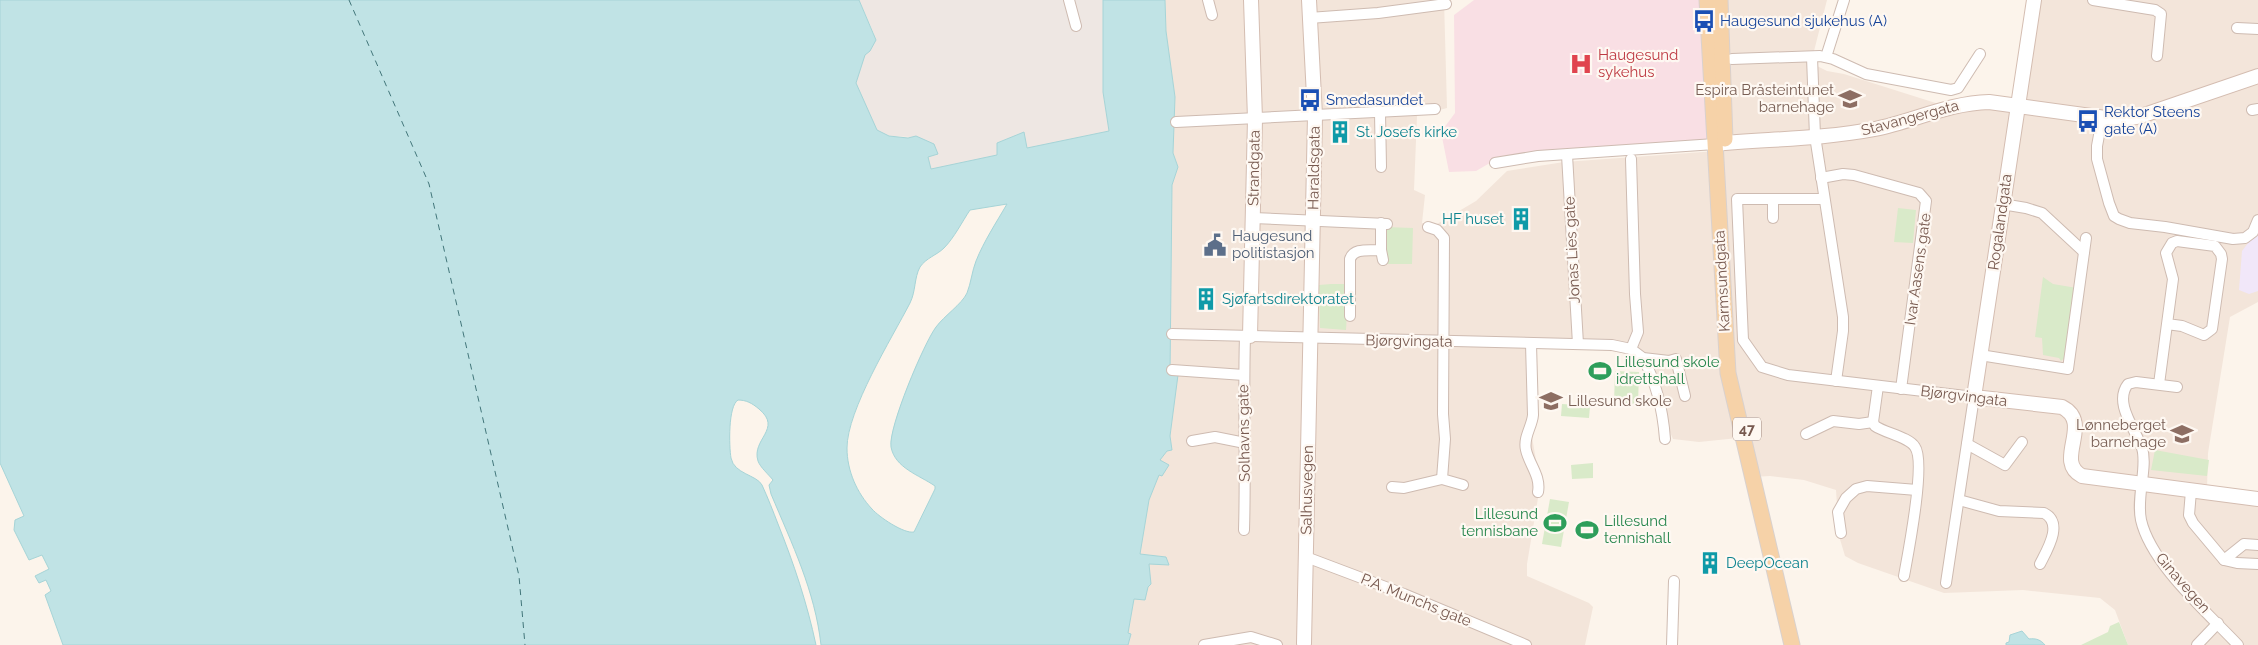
<svg xmlns="http://www.w3.org/2000/svg" width="2258" height="645" viewBox="0 0 2258 645" font-family="Raleway,sans-serif">
	<style>
		.residential { fill: #f3e5da }
		.industrial { fill: #eee7e3 }
		.education { fill: #f1e7f9 }
		.medical { fill: #f9dfe4 }
		.green { fill: #d9eac9 }
		.water { fill: #c0e3e5; stroke: #a6d4d7; fill-rule: evenodd }
		.lines { fill: none; stroke-linecap: round; stroke-linejoin: round }
		.ferry { stroke: #42767a; stroke-width: 1; stroke-dasharray: 6 5; stroke-linecap: butt }
		.street-casing { stroke: #cebbb1; stroke-width: 12 }
		.secondary-casing { stroke: #d4bdb1; stroke-width: 16 }
		.primary-casing { stroke: #d9d1ce; stroke-width: 17 }
		.street { stroke: #fff; stroke-width: 10 }
		.secondary { stroke: #fff; stroke-width: 14 }
		.primary { stroke: #f6d2a8; stroke-width: 15 }
		.labels { text-anchor: middle; dominant-baseline: central; stroke-width: 4.5; stroke-linejoin: round; paint-order: stroke }
		.shield { fill: #fef8f2; stroke: #a08980; stroke-width: 1 }
		.shield-label { font-size: 14px; font-weight: bold; fill: #77594f }
		.transit-label { font-size: 15px; fill: #164399; stroke: #fef8f2; text-anchor: start }
		.health-label { font-size: 15px; fill: #be3a42; stroke: #fef8f2; text-anchor: start }
		.education-label { font-size: 15px; fill: #785e54; stroke: #fef8f2; text-anchor: end }
		.street-label { font-size: 15px; fill: #77594f; stroke: #fef8f2 }
		.culture-label { font-size: 15px; fill: #0d838f; stroke: #fef8f2; text-anchor: start }
		.service-label { font-size: 15px; fill: #4e5e75; stroke: #fef8f2; text-anchor: start }
		.leisure-label { font-size: 15px; fill: #27864d; stroke: #fef8f2; text-anchor: start }
	</style>
	<rect width="100%" height="100%" fill="#fcf4eb"/>
	<polygon class="residential" points="1165,0 1444,0 1447,108 1417,116 1414,190 1425,195 1422,223 1437,224 1476,201 1507,171 1564,162 1717,151 1710,0 1827,0 1814,51 1815,65 1827,71 1844,74 1942,105 1994,101 2012,97 2021,63 2033,0 2258,0 2258,302 2230,317 2208,453 2207,489 2258,500 2258,645 2128,645 2115,610 2100,598 2023,590 1944,593 1858,563 1845,556 1839,536 1836,490 1804,480 1770,476 1753,477 1738,438 1699,442 1673,439 1664,418 1646,356 1580,347 1527,343 1529,420 1539,477 1538,498 1527,564 1527,576 1589,603 1593,607 1585,645 1128,645 1130,635 1128,633 1134,599 1149,563 1168,565 1166,557 1140,554 1149,500 1159,475 1169,465 1160,460 1167,451 1172,450 1170,436 1177,376 1170,375 1172,185 1178,167 1173,153 1175,97 1166,31"/>
	<polygon class="industrial" points="859,0 1103,0 1103,92 1109,131 1027,149 1024,135 997,155 931,170 910,137 877,135 857,88 854,76 874,34"/>
	<polygon class="education" points="2258,230 2258,291 2249,294 2239,290 2242,251"/>
	<polygon class="medical" points="1474,0 1705,0 1712,141 1502,156 1476,171 1449,172 1441,132 1455,113 1454,15"/>
	<g class="green">
		<polygon points="1898,208 1916,210 1913,243 1894,242"/>
		<polygon points="1385,227 1413,228 1412,264 1386,264"/>
		<polygon points="2043,277 2053,284 2077,288 2068,355 2061,361 2059,358 2043,355 2042,338 2035,337"/>
		<polygon points="1331,284 1349,284 1346,330 1320,328 1319,285"/>
		<polygon points="1615,371 1639,372 1638,404 1614,403"/>
		<polygon points="1562,404 1590,406 1589,418 1561,416"/>
		<polygon points="2155,450 2209,460 2207,476 2151,470"/>
		<polygon points="1593,463 1593,478 1572,479 1571,465"/>
		<polygon points="1550,499 1569,502 1561,547 1542,544"/>
		<polygon points="2119,622 2128,645 2081,645 2108,632 2110,626"/>
	</g>
	<g class="water">
		<path d="M0,0H859L876,40L870,51L865,55L856,83L877,130L889,136L908,138L916,136L934,144L938,154L928,157L931,169L997,155V143L1024,132L1027,148L1109,131L1103,92V0H1165L1166,31L1175,97L1173,153L1178,167L1172,185L1170,375H1178L1170,436L1172,450L1167,451L1160,460L1169,465L1162,476L1159,475L1149,500L1140,554L1166,557L1169,565L1149,564L1151,584L1148,587L1145,600L1134,599L1128,633L1131,634L1128,645H821C815,591 792,544 771,494L769,485L773,480C769,475 760,467 758,461C751,439 783,429 759,409C752,403 746,400 738,400C728,406 729,446 731,458C734,474 757,475 762,485C768,498 773,511 778,524C794,564 807,603 816,645H63L45,595L51,591L46,580L39,583L35,576L49,569L42,555L29,560L14,530L15,520L24,516L0,463ZM1007,204C996,223 984,241 976,261C972,271 971,283 967,293C962,304 944,316 936,327C924,343 888,428 891,447C895,468 919,475 935,486V489L914,532C904,534 879,517 872,509C857,493 847,471 847,448C847,410 892,338 910,303C916,291 914,278 920,267C926,258 937,255 944,248C954,238 962,222 970,210Z"/>
		<path d="M2022,631L2029,639C2036,638 2041,640 2045,645H2006V643L2009,642L2010,635Z"/>
	</g>
	<g class="lines">
		<polyline class="ferry" points="349,0 429,184 519,576 525,645"/>
		<defs>
			<g id="street">
				<polyline points="1069,0 1076,26"/>
				<polyline points="1208,0 1212,15"/>
				<polyline points="2093,0 2155,10 2161,14 2157,56"/>
				<polyline points="1309,18 1378,13 1446,4"/>
				<polyline points="2237,28 2258,29"/>
				<polyline points="1812,57 1815,136 1843,317 1843,331 1836,381"/>
				<polyline points="1826,57 1844,0"/>
				<polyline points="1732,59 1820,56 1833,59 1866,74 1951,90 1958,88 1980,54"/>
				<polyline points="2252,110 2258,109"/>
				<polyline points="1380,113 1381,167"/>
				<polyline points="2102,119 2097,146 2097,159 2109,203 2114,216 2119,219 2130,223 2165,227 2233,239 2245,238 2253,232 2258,220"/>
				<polyline points="1176,122 1435,109"/>
				<polyline points="1567,155 1578,344"/>
				<polyline points="1495,163 1538,156 1715,144"/>
				<polyline points="1821,178 1843,174 1854,175 1919,193 1926,201 1901,389"/>
				<polyline points="1773,199 1773,218"/>
				<polyline points="1823,199 1737,199 1743,340 1762,367 1788,375 1974,397 1946,583"/>
				<polyline points="2002,204 2026,208 2042,213 2084,252"/>
				<polyline points="1253,218 1387,224"/>
				<polyline points="1381,223 1381,250 1383,260"/>
				<polyline points="1428,227 1437,230 1444,238 1443,414 1445,439 1442,479 1463,485"/>
				<path d="M1350,316V259C1354,247 1370,251 1381,250"/>
				<polyline points="1172,334 1612,345 1631,349 1643,358 1669,361 1676,359 1685,396"/>
				<path d="M1531,344L1533,415C1532,427 1523,437 1526,450C1529,464 1541,476 1538,492"/>
				<polyline points="1631,349 1638,332 1635,294 1631,159"/>
				<polyline points="1980,355 2068,369 2086,238"/>
				<path d="M1643,358C1656,382 1663,412 1665,439"/>
				<polyline points="1172,370 1244,375"/>
				<polyline points="2159,384 2173,279 2166,253 2172,243 2177,241 2215,246 2221,254 2222,259 2212,329 2204,335 2182,326 2167,324"/>
				<path d="M1878,386L1873,422L1875,426C1885,433 1909,437 1915,447C1926,462 1908,554 1904,576"/>
				<path d="M2177,387L2136,382L2128,384C2113,403 2136,430 2142,448C2148,467 2136,497 2141,520C2151,564 2207,612 2238,645"/>
				<polyline points="1806,434 1833,421 1859,424 1873,422"/>
				<polyline points="1192,441 1215,437 1245,443"/>
				<polyline points="1967,444 2005,465 2022,442"/>
				<polyline points="1392,487 1404,488 1442,479"/>
				<polyline points="2191,491 2189,515 2193,523 2224,560 2237,563 2258,564"/>
				<path d="M1959,500L1999,511L2044,513C2064,523 2047,550 2040,564"/>
				<path d="M1244,530C1246,466 1243,401 1245,336"/>
				<polyline points="1841,533 1838,512 1846,498 1856,489 1867,486 1917,490"/>
				<polyline points="1306,557 1404,594 1526,645"/>
				<polyline points="2224,560 2244,544 2258,545"/>
				<polyline points="1204,645 1251,637 1277,645"/>
				<polyline points="1672,645 1674,581"/>
				<polyline points="2197,645 2218,623"/>
			</g>
			<g id="secondary">
				<path d="M2034,0L1974,397L2062,407C2094,423 2053,461 2082,476L2258,499"/>
				<path d="M1715,144C1768,139 1823,139 1875,129C1914,121 1949,103 1989,102L2120,120L2141,116L2258,76"/>
				<polyline points="1250,336 1255,119 1251,0"/>
				<polyline points="1304,643 1315,116 1309,0"/>
			</g>
			<g id="primary">
				<polyline points="1707,0 1728,373 1792,645"/>
				<polyline points="1720,0 1725,139"/>
			</g>
		</defs>
		<use href="#street" class="street-casing"/>
		<use href="#secondary" class="secondary-casing"/>
		<use href="#primary" class="primary-casing"/>
		<use href="#street" class="street"/>
		<use href="#secondary" class="secondary"/>
		<use href="#primary" class="primary"/>
	</g>
	<defs>
		<symbol id="bus-bare" viewBox="-9 -9 18 18"><path d="M-5-6H5V4H4V6H2V4H-2V6H-4V4H-5ZM-3.5-4V0h7V-4ZM-3.5 1.2v1.5H-2V1.2ZM2 1.2v1.5H3.5V1.2Z" fill="#1a4fb4" stroke="#fef8f2" stroke-width="2.5" paint-order="stroke"/></symbol>
		<symbol id="hospital-bare" viewBox="-9 -9 18 18"><path d="M-5-5h3v3.5h4V-5h3V5h-3V1.5h-4V5h-3Z" fill="#e0444e" stroke="#fef8f2" stroke-width="2.5" paint-order="stroke"/></symbol>
		<symbol id="school-bare" viewBox="-9 -9 18 18"><path d="M0-5L7-2L0 1L-7-2ZM-4 1L0 2.5L4 1V4Q0 6-4 4Z" fill="#8d6e63" stroke="#fef8f2" stroke-width="2.5" paint-order="stroke"/></symbol>
		<symbol id="building-bare" viewBox="-9 -9 18 18"><path d="M-4-6H4V6H1V3H-1V6H-4ZM-2.5-4.3h1.7v1.8h-1.7ZM.8-4.3h1.7v1.8H.8ZM-2.5-1h1.7V.8h-1.7ZM.8-1h1.7V.8H.8Z" fill="#0f9aa8" stroke="#fef8f2" stroke-width="2.5" paint-order="stroke"/></symbol>
		<symbol id="civic-bare" viewBox="-9 -9 18 18"><path d="M-.6-6.5H3V-4.5H.6V-3L4-1V1h2V6H-6V1h2V-1L-.6-3ZM-1.2 2.5V6h2.4V2.5Z" fill="#5c6f8a" stroke="#fef8f2" stroke-width="2.5" paint-order="stroke"/></symbol>
		<symbol id="stadium-bare" viewBox="-9 -9 18 18"><path d="M0-5a6.5 5 0 1 0 0 10a6.5 5 0 1 0 0-10ZM-3.5-1.8h7v3.6h-7Z" fill="#2e9e5b" stroke="#fef8f2" stroke-width="2.5" paint-order="stroke"/></symbol>
	</defs>
	<g fill-rule="evenodd">
		<use href="#bus-bare" x="1688" y="5" width="32" height="32"/>
		<use href="#hospital-bare" x="1565" y="48" width="32" height="32"/>
		<use href="#school-bare" x="1834" y="83" width="32" height="32"/>
		<use href="#bus-bare" x="1294" y="84" width="32" height="32"/>
		<use href="#bus-bare" x="2072" y="105" width="32" height="32"/>
		<use href="#building-bare" x="1324" y="116" width="32" height="32"/>
		<use href="#building-bare" x="1505" y="203" width="32" height="32"/>
		<use href="#civic-bare" x="1199" y="229" width="32" height="32"/>
		<use href="#building-bare" x="1190" y="283" width="32" height="32"/>
		<use href="#stadium-bare" x="1584" y="355" width="32" height="32"/>
		<use href="#school-bare" x="1535" y="385" width="32" height="32"/>
		<use href="#school-bare" x="2166" y="418" width="32" height="32"/>
		<use href="#stadium-bare" x="1539" y="507" width="32" height="32"/>
		<use href="#stadium-bare" x="1571" y="514" width="32" height="32"/>
		<use href="#building-bare" x="1694" y="547" width="32" height="32"/>
	</g>
	<g class="labels">
		<rect class="shield" x="1733" y="417.5" width="28" height="23" rx="4"/>
		<g class="shield-label">
			<text x="1747" y="429">47</text>
		</g>
		<g class="transit-label">
			<text x="1720" y="21">Haugesund sjukehus (A)</text>
			<text x="1326" y="100">Smedasundet</text>
			<text x="2104" y="112">Rektor Steens<tspan x="2104" dy="17">gate (A)</tspan></text>
		</g>
		<g class="health-label">
			<text x="1598" y="55">Haugesund<tspan x="1598" dy="17">sykehus</tspan></text>
		</g>
		<g class="education-label">
			<text x="1834" y="90">Espira Bråsteintunet<tspan x="1834" dy="17">barnehage</tspan></text>
			<text x="1568" y="401" text-anchor="start">Lillesund skole</text>
			<text x="2166" y="425">Lønneberget<tspan x="2166" dy="17">barnehage</tspan></text>
		</g>
		<g class="street-label">
			<text transform="translate(1910 118) rotate(-15)">Stavangergata</text>
			<text transform="translate(1254 168) rotate(-89)">Strandgata</text>
			<text transform="translate(1314 168) rotate(-89)">Haraldsgata</text>
			<text transform="translate(2000 222) rotate(-82)">Rogalandgata</text>
			<text transform="translate(1572 250) rotate(-93)">Jonas Lies gate</text>
			<text transform="translate(1918 269) rotate(-82)">Ivar Aasens gate</text>
			<text transform="translate(1722 281) rotate(-93)">Karmsundgata</text>
			<text transform="translate(1409 341) rotate(1)">Bjørgvingata</text>
			<text transform="translate(1964 396) rotate(7)">Bjørgvingata</text>
			<text transform="translate(1244 433) rotate(-91)">Solhavns gate</text>
			<text transform="translate(1307 490) rotate(-89)">Salhusvegen</text>
			<text transform="translate(2183 583) rotate(49)">Ginavegen</text>
			<text transform="translate(1416 600) rotate(22)">P.A. Munchs gate</text>
		</g>
		<g class="culture-label">
			<text x="1356" y="132">St. Josefs kirke</text>
			<text x="1504" y="219" text-anchor="end">HF huset</text>
			<text x="1222" y="299">Sjøfartsdirektoratet</text>
			<text x="1726" y="563">DeepOcean</text>
		</g>
		<g class="service-label">
			<text x="1232" y="236">Haugesund<tspan x="1232" dy="17">politistasjon</tspan></text>
		</g>
		<g class="leisure-label">
			<text x="1616" y="362">Lillesund skole<tspan x="1616" dy="17">idrettshall</tspan></text>
			<text x="1538" y="514" text-anchor="end">Lillesund<tspan x="1538" dy="17">tennisbane</tspan></text>
			<text x="1604" y="521">Lillesund<tspan x="1604" dy="17">tennishall</tspan></text>
		</g>
	</g>
</svg>
